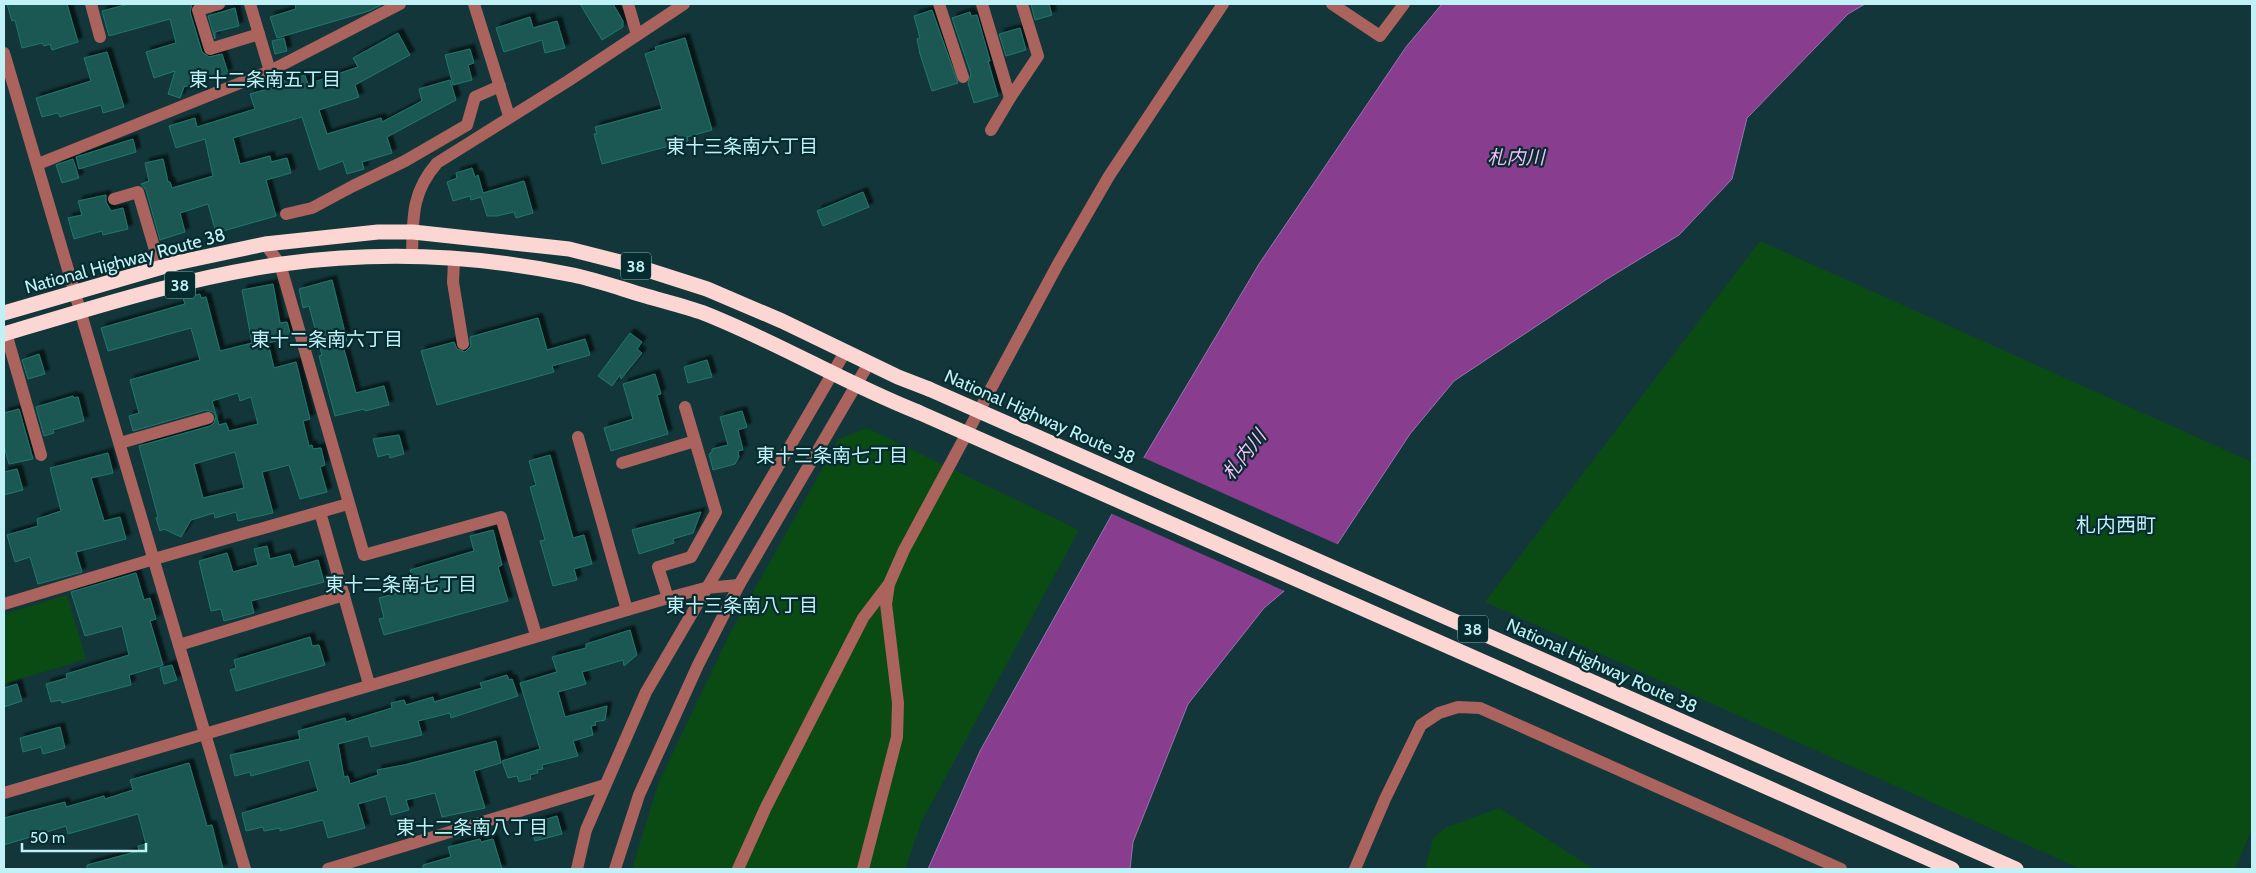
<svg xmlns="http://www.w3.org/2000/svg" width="2256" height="873" viewBox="0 0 2256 873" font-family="Cabin,'Noto Sans JP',sans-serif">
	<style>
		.green { fill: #0a4b14 }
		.water { fill: #893d8f; stroke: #9a73ae }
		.pier { fill: #13363a }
		.building { fill: #1f5952; stroke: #20776e; fill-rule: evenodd; filter: url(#shadow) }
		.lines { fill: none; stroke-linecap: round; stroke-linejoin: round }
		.minor { stroke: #aa635d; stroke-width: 12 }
		.highway { stroke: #fbd6d2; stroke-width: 15 }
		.highway-bridge { stroke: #fbd6d2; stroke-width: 15 }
		.labels { text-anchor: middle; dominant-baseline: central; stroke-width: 4.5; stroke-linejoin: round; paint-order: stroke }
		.shield { fill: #072c30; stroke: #88b6bb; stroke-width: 1 }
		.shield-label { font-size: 16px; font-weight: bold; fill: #c0f1f6 }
		.street-label { font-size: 18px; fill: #c0f1f6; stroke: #072c30 }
		.neighbourhood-label { font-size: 19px; fill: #c0f1f6; stroke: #072c30 }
		.water-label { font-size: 19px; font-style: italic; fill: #f8bcfb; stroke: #072c30 }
		.quarter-label { font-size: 20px; fill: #c0f1f6; stroke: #072c30 }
	</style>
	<defs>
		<filter id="shadow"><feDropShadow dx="4.5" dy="-4.5" stdDeviation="1" flood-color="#0009"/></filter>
	</defs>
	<rect width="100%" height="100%" fill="#13363a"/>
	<g class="green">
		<polygon points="1760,241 2252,462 2252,829 2235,869 2081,869 1485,602"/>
		<polygon points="867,428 1079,530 922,821 905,869 632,869 659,782 731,631 839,439"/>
		<polygon points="67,595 86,659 4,684 4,614"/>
		<polygon points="1499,808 1594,869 1425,869 1433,838 1445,828"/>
	</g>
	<polygon class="water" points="1442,4 1865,4 1848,14 1747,118 1732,179 1679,235 1607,279 1454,381 1410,434 1334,549 1264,608 1188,704 1133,842 1130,869 928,869 980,751 1140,464 1259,264 1406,47"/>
	<polygon class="pier" points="1142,457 1339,545 1335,551 1287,592 1110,513"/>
	<g class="building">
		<polygon points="7,4 67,4 78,42 52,50 50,44 44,46 42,43 22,48 15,20 12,21"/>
		<polygon points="129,4 192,4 190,12 202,52 209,57 222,54 228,73 184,87 180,98 168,94 175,71 154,78 146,52 176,43 170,19 109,36 102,11"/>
		<polygon points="295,4 381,4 381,5 369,11 277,38 270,17 296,9"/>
		<polygon points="580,4 613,4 623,21 623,27 602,40"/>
		<polygon points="1031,4 1049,4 1052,15 1035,20"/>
		<polygon points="235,8 239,26 215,32 215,39 208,16"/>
		<polygon points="932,10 958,83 932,91 920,54 917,39 920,38 914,16"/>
		<polygon points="970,12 971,16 977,15 990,61 988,61 998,96 974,103 968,83 971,74 952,18"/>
		<polygon points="530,17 533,28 557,21 565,48 545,53 542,40 504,52 496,28"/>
		<polygon points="1020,28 1026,50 1006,56 999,34"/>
		<polygon points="398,33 410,55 355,85 359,97 319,110 327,134 381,118 382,122 422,101 419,89 450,80 456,100 387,137 392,153 362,162 364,169 347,174 343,161 319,170 302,117 233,138 240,164 270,156 271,162 287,158 291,173 266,180 276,216 216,233 208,204 180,213 185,232 160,240 146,190 141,184 149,181 145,163 163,159 168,182 170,182 172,188 213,176 205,139 176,148 169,126 195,118 197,127 255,109 250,94 281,85 280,82 305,75 308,84 358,67 353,58"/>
		<polygon points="284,38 287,51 275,54 272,41"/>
		<polygon points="685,38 712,130 687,137 688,141 602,164 594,134 597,134 595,127 662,109 645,54 656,50 655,47"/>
		<polygon points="470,49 474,63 468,65 472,80 453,85 445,55"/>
		<polygon points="107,52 124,107 103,113 101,105 60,117 58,113 42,117 36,98 91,81 84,58"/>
		<polygon points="133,139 136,152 79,169 76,157"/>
		<polygon points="73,159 79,178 62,183 56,165"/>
		<polygon points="472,168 475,177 478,175 483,193 524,181 533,213 516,218 514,212 497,216 487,216 481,197 471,200 470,196 453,201 447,182 457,178 456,173"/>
		<polygon points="863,192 869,207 823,226 817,211"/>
		<polygon points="106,195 106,202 111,211 123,208 128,229 103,235 102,231 74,239 68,218 82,215 78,201"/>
		<polygon points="332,280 347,341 342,342 356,393 384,386 389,405 365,411 364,409 335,416 319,356 322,355 309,306 303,308 299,289"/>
		<path d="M273,284L280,323L287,322L291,337L268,343L274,368L296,362L310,419L303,421L309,446L312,445L313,449L321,448L325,465L320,467L327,492L300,499L289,465L262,472L273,513L238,521L236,512L215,518L214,513L191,520L181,537L164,529L160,531L156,518L158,517L139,446L210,426L214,423L216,416L213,412L206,410L133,431L129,416L139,413L130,380L200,360L191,328L108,351L101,328L185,304L183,298L200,294L201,298L206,297L220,351L252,343L242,290ZM238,393L240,401L251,397L258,424L229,431L226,423L219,425L212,401ZM235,452L244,488L203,498L194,464Z"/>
		<polygon points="538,318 547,350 585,339 590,355 552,366 554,372 437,405 421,351 454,342 457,349 465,352 471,346 470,337"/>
		<polygon points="630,333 642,342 637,349 642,353 621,379 620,375 612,386 598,376"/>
		<polygon points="39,354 45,374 28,379 22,360"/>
		<polygon points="707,360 712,377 688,383 684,367"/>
		<polygon points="655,374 661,394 657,395 668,434 611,451 604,428 633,419 623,384"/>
		<polygon points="73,396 74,398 78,397 84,421 53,430 54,433 44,436 36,407"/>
		<polygon points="19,409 33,459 9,464 4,446 4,413"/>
		<polygon points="742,411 747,427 738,430 743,450 738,451 739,457 735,464 713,470 709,454 712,452 712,449 728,445 720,417"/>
		<polygon points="399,435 404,454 390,458 389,454 378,457 373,439"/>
		<polygon points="108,453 113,473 91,478 104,521 120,517 126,539 76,552 82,572 38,584 30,557 15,562 7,535 38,526 37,519 61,511 50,468"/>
		<polygon points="550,455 573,538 584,535 592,564 574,569 577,580 553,586 540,541 545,540 530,487 536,485 529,461"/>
		<polygon points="17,469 23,490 4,495 4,472"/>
		<polygon points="701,512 693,533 673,539 674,543 639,554 632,530"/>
		<polygon points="493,530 502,565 498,567 508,601 384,635 379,619 384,618 379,598 416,588 410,570 474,551 470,536"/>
		<polygon points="267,546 270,559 290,554 294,567 318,560 324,582 251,601 254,613 224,621 221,609 211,611 199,561 227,553 233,572 258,565 254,549"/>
		<polygon points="136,573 144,600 150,598 156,619 150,621 163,665 129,675 131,685 62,703 61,700 51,702 46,684 67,678 66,674 129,655 122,626 85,636 71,592"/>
		<polygon points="630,630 637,655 624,666 623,660 582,672 586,684 558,692 565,717 607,706 605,720 595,722 596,725 591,726 593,735 573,741 578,756 542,765 543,769 537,770 538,773 530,775 531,779 519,782 517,776 508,778 502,761 540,749 520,683 557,672 552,657 586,648 586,644"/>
		<polygon points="310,637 312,646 319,645 325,665 236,691 230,670 236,668 234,660"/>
		<polygon points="172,665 177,680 164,684 160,668"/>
		<polygon points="507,675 509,680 512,679 518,696 451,718 450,713 418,721 422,735 371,747 368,736 338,744 344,777 348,776 350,784 378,775 377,770 404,765 496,741 501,763 474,771 485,808 442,817 435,793 406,800 409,810 391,815 386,796 358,804 365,828 328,838 323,820 280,831 280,828 264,831 263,827 246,831 242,813 318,791 309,760 251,776 250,772 235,776 230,755 300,739 298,731 345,718 346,722 392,708 391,703 404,700 406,705 433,697 434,702 482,688 480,683"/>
		<polygon points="17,684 22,701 4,707 4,688"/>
		<polygon points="60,727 65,748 43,754 41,747 23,752 20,738"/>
		<polygon points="189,763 207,826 212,825 223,869 87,869 87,865 139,851 138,846 146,844 138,814 68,834 66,826 4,845 4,818 65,802 66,807 104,796 105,799 133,790 130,780"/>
		<polygon points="557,816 562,834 535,841 530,824"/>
		<polygon points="480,839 481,842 493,839 502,869 423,869 423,865 451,857 448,847"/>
	</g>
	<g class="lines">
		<g class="minor">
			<polyline points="91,4 100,37"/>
			<polyline points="219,4 198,10 210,49 259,34"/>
			<polyline points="250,4 270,71"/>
			<polyline points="474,4 509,116"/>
			<polyline points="628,4 637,35"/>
			<polyline points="939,4 963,77"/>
			<polyline points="982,4 1010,98 1038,56 1022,4"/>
			<polyline points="1332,4 1380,36 1404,4"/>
			<polyline points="4,53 245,869"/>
			<polyline points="991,130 1010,98"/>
			<polyline points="38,164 270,71 400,4"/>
			<polyline points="114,199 138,192 160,267"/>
			<polyline points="286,214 312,208 353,186 405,161 467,125 475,97 500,86"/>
			<polyline points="265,244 280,264 364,555 501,517 536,635"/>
			<path d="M412,256C413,218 411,193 437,163L568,81L684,4"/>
			<polyline points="454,260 453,282 463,344"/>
			<polyline points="6,333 41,455"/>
			<polyline points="578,437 627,610"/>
			<polyline points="120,443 208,418"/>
			<polyline points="622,463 695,441"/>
			<polyline points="320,512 369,684"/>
			<polyline points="668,598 658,567 691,557 716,512 685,407"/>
			<polyline points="4,604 154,559 348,504"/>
			<polyline points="179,645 344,595"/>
			<polyline points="4,793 668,598 705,588 739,585"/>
			<polyline points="328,869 605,785"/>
			<polyline points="577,869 586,830 646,692 845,352"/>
			<polyline points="615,869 639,795 698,665 739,585 869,363"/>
			<polyline points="738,869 766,807 863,618 888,585"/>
			<polyline points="863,869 897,737 898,703 886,604 889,584 904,550 1058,264 1109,176 1223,4"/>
			<polyline points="1355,869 1385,799 1421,725 1439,713 1458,707 1480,708 1841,869"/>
		</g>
		<g class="highway">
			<polyline points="4,313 176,263 265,244 378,232 413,232 569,249 632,265 707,289 782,321 898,377 929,389"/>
			<path d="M4,334C94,307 189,277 282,264C378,251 478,255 573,275C597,280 622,289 646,296C664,301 683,306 701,312C776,341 844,383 918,412"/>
		</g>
		<g class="highway-bridge">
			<polyline points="929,389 2016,869"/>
			<polyline points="918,412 1952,869"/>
		</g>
	</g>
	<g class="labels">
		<g class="shield">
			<rect x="621" y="252.5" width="30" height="27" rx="4"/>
			<rect x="165" y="271.5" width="30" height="27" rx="4"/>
			<rect x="1458" y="615.5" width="30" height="27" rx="4"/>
		</g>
		<g class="shield-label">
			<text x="636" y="266">38</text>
			<text x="180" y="285">38</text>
			<text x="1473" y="629">38</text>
		</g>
		<g class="street-label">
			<text transform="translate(125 261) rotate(-15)">National Highway Route 38</text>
			<text transform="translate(1040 417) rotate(24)">National Highway Route 38</text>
			<text transform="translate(1602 666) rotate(24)">National Highway Route 38</text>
		</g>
		<g class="neighbourhood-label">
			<text x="265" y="79">東十二条南五丁目</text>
			<text x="742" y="146">東十三条南六丁目</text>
			<text x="327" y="339">東十二条南六丁目</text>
			<text x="832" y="455">東十三条南七丁目</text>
			<text x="401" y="584">東十二条南七丁目</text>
			<text x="742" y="605">東十三条南八丁目</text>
			<text x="472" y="827">東十二条南八丁目</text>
		</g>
		<g class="water-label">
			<text x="1516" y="157">札内川</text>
			<text transform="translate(1244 455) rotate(-52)">札内川</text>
		</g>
		<g class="quarter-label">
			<text x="2116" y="525">札内西町</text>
		</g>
	</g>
	<rect width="2256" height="873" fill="none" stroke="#c0f1f6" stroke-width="10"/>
	<path d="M22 843v8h124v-8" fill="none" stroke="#c0f1f6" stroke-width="2.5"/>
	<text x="30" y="843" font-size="15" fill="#c0f1f6" stroke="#072c30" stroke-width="4" paint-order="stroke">50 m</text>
</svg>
